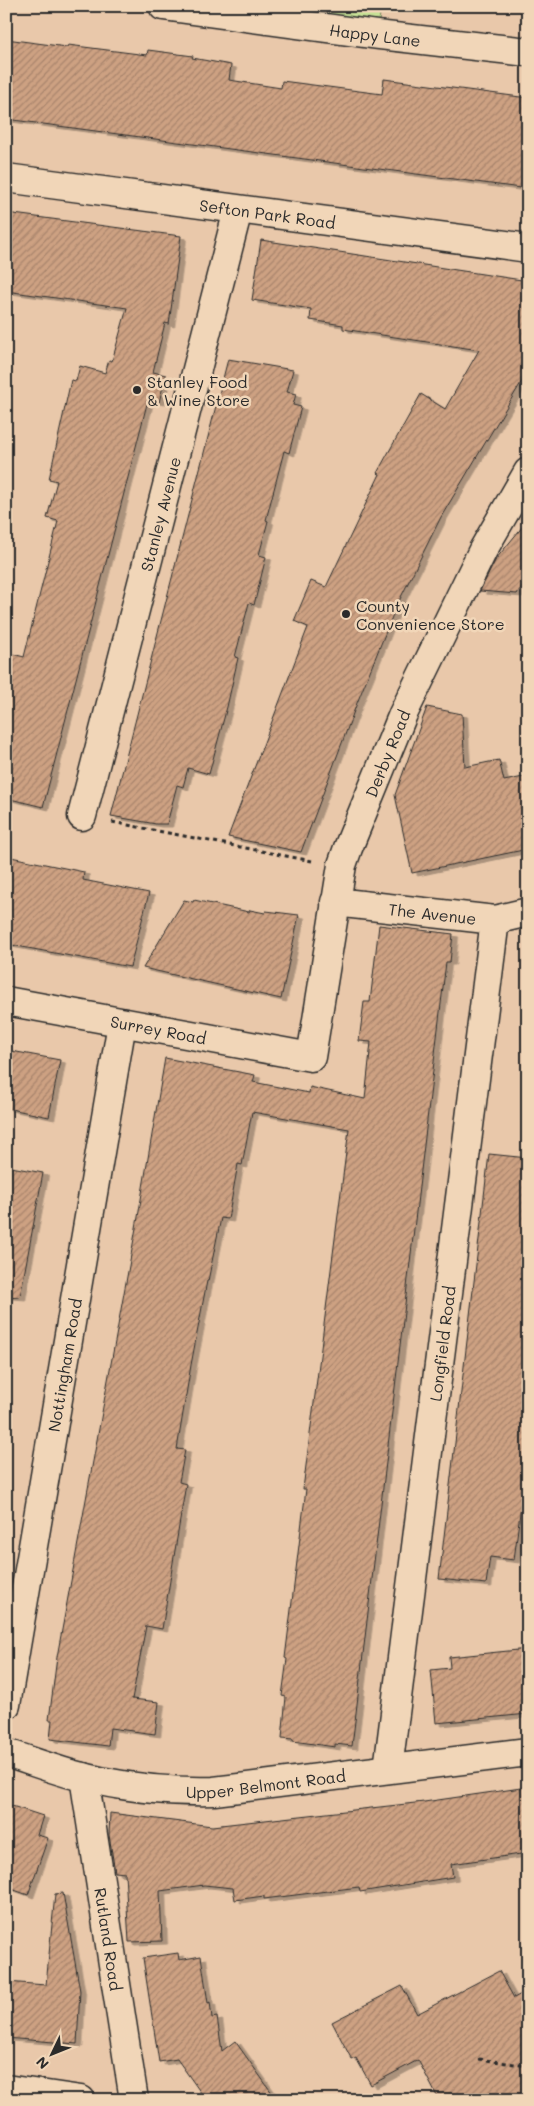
<svg xmlns="http://www.w3.org/2000/svg" width="534" height="2106" viewBox="0 0 534 2106" font-family="Mali,sans-serif">
	<style>
		.pitch { fill: #c8e197; stroke: #7a8661 }
		.building { fill: url(#building-hatch); stroke: #2b2b2b; filter: url(#shadow) }
		.lines { fill: none; stroke-linecap: round; stroke-linejoin: round }
		.minor-casing { stroke: #2b2b2b; stroke-width: 31 }
		.path { stroke: #2b2b2b; stroke-width: 3; stroke-dasharray: 4 4; stroke-linecap: butt }
		.minor { stroke: #f1d6b8; stroke-width: 28 }
		.poi-dot { fill: #2b2b2b; stroke: #f1d6b8; stroke-width: 2 }
		.labels { text-anchor: middle; dominant-baseline: central; stroke-width: 5; stroke-linejoin: round; paint-order: stroke }
		.street-label { font-size: 16px; fill: #2b2b2b; stroke: #f1d6b8 }
		.poi-label { font-size: 16px; fill: #2b2b2b; stroke: #f1d6b8; text-anchor: start }
	</style>
	<defs>
		<pattern id="building-hatch" width="6" height="6" patternUnits="userSpaceOnUse" patternTransform="scale(1.25)"><rect width="6" height="6" fill="#cda182"/><path d="M-1 1l2-2M0 6l6-6M5 7l2-2" fill="none" stroke="#a7836b"/></pattern>
		<filter id="shadow"><feDropShadow dx="5.5" dy="3" stdDeviation="0" flood-color="#0004"/></filter>
	</defs>
	<rect width="100%" height="100%" fill="#e9c8aa"/>
	<filter id="ink" filterUnits="userSpaceOnUse"><feTurbulence type="fractalNoise" baseFrequency=".02" numOctaves="2"/><feDisplacementMap in="SourceGraphic" scale="10" xChannelSelector="R" yChannelSelector="G"/><feConvolveMatrix kernelMatrix="1 2 1 2 8 2 1 2 1" color-interpolation-filters="sRGB"/></filter>
	<g filter="url(#ink)">
		<polygon class="pitch" points="228,6 381,6 378,29"/>
		<g class="building">
			<polygon points="6,39 67,47 68,45 147,55 148,50 193,56 192,58 231,65 229,80 281,88 282,81 382,94 384,79 528,98 528,189 6,119"/>
			<polygon points="6,213 181,236 169,324 165,323 153,372 166,375 159,402 148,400 43,807 6,798 6,680 13,654 24,657 58,521 47,518 57,481 49,479 71,380 76,381 80,366 105,373 109,360 112,361 127,308 6,291"/>
			<polygon points="261,240 528,281 528,371 441,517 396,607 357,703 301,852 228,837 308,627 294,621 311,581 326,587 380,474 377,473 421,394 445,409 479,350 343,329 343,325 310,320 311,309 252,300"/>
			<polygon points="228,359 293,370 287,392 296,394 293,405 301,407 289,453 284,451 266,520 268,521 259,555 266,557 254,605 249,603 235,657 238,658 227,707 209,774 188,768 183,787 177,785 167,824 156,824 111,816"/>
			<polygon points="528,520 528,577 517,594 480,591 496,559"/>
			<polygon points="427,707 462,714 465,767 499,760 504,781 528,776 528,849 412,873 395,795"/>
			<polygon points="6,856 84,872 83,880 149,893 130,967 6,944"/>
			<polygon points="184,900 193,902 194,900 249,912 250,910 265,913 266,911 299,915 281,999 143,968"/>
			<polygon points="379,925 453,934 450,962 446,962 352,1746 335,1744 335,1747 293,1741 293,1739 282,1738 286,1697 282,1696 287,1659 285,1658 306,1489 303,1489 349,1129 252,1112 242,1165 238,1164 228,1219 221,1218 208,1281 207,1281 191,1365 177,1449 185,1450 179,1482 186,1484 162,1629 146,1626 132,1699 159,1702 155,1734 110,1728 108,1746 50,1739 52,1720 49,1720 57,1657 138,1217 165,1058 255,1075 253,1082 309,1093 310,1087 365,1099 371,1042 359,1041 364,1002 370,1002"/>
			<polygon points="6,1050 60,1060 49,1117 6,1108"/>
			<polygon points="489,1154 528,1158 528,1490 523,1489 514,1560 490,1557 486,1584 439,1579"/>
			<polygon points="6,1166 43,1173 20,1297 6,1296"/>
			<polygon points="528,1649 528,1714 436,1723 431,1670 450,1668 449,1657"/>
			<polygon points="528,1787 528,1853 451,1864 453,1877 360,1892 359,1887 264,1899 264,1896 235,1900 233,1888 204,1885 160,1891 162,1941 129,1942 125,1873 115,1872 109,1835 110,1813 212,1826 424,1802"/>
			<polygon points="6,1804 43,1816 37,1835 48,1838 28,1895 6,1887"/>
			<polygon points="63,1893 80,1991 77,2044 6,2038 6,1982 46,1985 55,1894"/>
			<polygon points="178,1953 179,1960 201,1956 208,2003 210,2002 212,2018 217,2017 222,2051 235,2041 277,2100 206,2100 177,2059 159,2062 143,1958"/>
			<polygon points="499,1971 514,1998 528,1990 528,2100 439,2100 418,2060 371,2085 356,2058 352,2060 332,2022 402,1986 417,2014"/>
		</g>
		<g class="lines">
			<defs>
				<g id="minor">
					<path id="s1" d="M163,6L378,35L528,52"/>
					<path id="s2" d="M6,178L528,248"/>
					<path id="s3" d="M82,816L238,210"/>
					<path id="s4" d="M335,902L495,920L528,912"/>
					<path id="s5" d="M6,1001L311,1057L342,865L348,848L403,714L483,550L528,472"/>
					<path id="s6" d="M6,1705L122,1023"/>
					<path id="s7" d="M6,1753C32,1761 57,1771 83,1777C126,1788 170,1792 214,1791L528,1752"/>
					<path id="s8" d="M388,1769L495,920"/>
					<path id="s9" d="M84,1777L134,2100"/>
					<polyline points="6,2089 81,2100"/>
				</g>
			</defs>
			<use href="#minor" class="minor-casing"/>
			<g class="path">
				<polyline points="112,822 312,861"/>
				<polyline points="479,2059 528,2066"/>
			</g>
			<use href="#minor" class="minor"/>
		</g>
	</g>
	<g class="poi-dot">
		<circle cx="137" cy="390" r="5"/>
		<circle cx="346" cy="614" r="5"/>
	</g>
	<g class="labels">
		<g class="street-label">
			<text stroke="none"><textPath href="#s1" startOffset="214">Happy Lane</textPath></text>
			<text stroke="none"><textPath href="#s2" startOffset="264">Sefton Park Road</textPath></text>
			<text stroke="none"><textPath href="#s3" startOffset="312">Stanley Avenue</textPath></text>
			<text stroke="none"><textPath href="#s5" startOffset="625">Derby Road</textPath></text>
			<text stroke="none"><textPath href="#s4" startOffset="98">The Avenue</textPath></text>
			<text stroke="none"><textPath href="#s5" startOffset="155">Surrey Road</textPath></text>
			<text stroke="none"><textPath href="#s8" startOffset="429">Longfield Road</textPath></text>
			<text stroke="none"><textPath href="#s6" startOffset="345">Nottingham Road</textPath></text>
			<text stroke="none"><textPath href="#s7" startOffset="265">Upper Belmont Road</textPath></text>
			<text stroke="none"><textPath href="#s9" startOffset="164">Rutland Road</textPath></text>
		</g>
		<g class="poi-label">
			<text x="147" y="381">Stanley Food<tspan x="147" dy="18">&amp; Wine Store</tspan></text>
			<text x="356" y="605">County<tspan x="356" dy="18">Convenience Store</tspan></text>
		</g>
	</g>
	<rect width="534" height="2106" fill="none" stroke="#f1d6b8" stroke-width="25"/>
	<rect x="12" y="12" width="509" height="2081" fill="none" stroke="#2b2b2b" stroke-width="2" filter="url(#ink)"/>
	<g transform="translate(52 2054) rotate(227)" stroke="#f1d6b8" stroke-width="4" paint-order="stroke">
	<path d="M0-4L9 19L0 12L-9 19Z" fill="#2b2b2b"/>
	<text y="-8" font-size="14" font-weight="bold" text-anchor="middle" fill="#2b2b2b">N</text>
	</g>
</svg>
